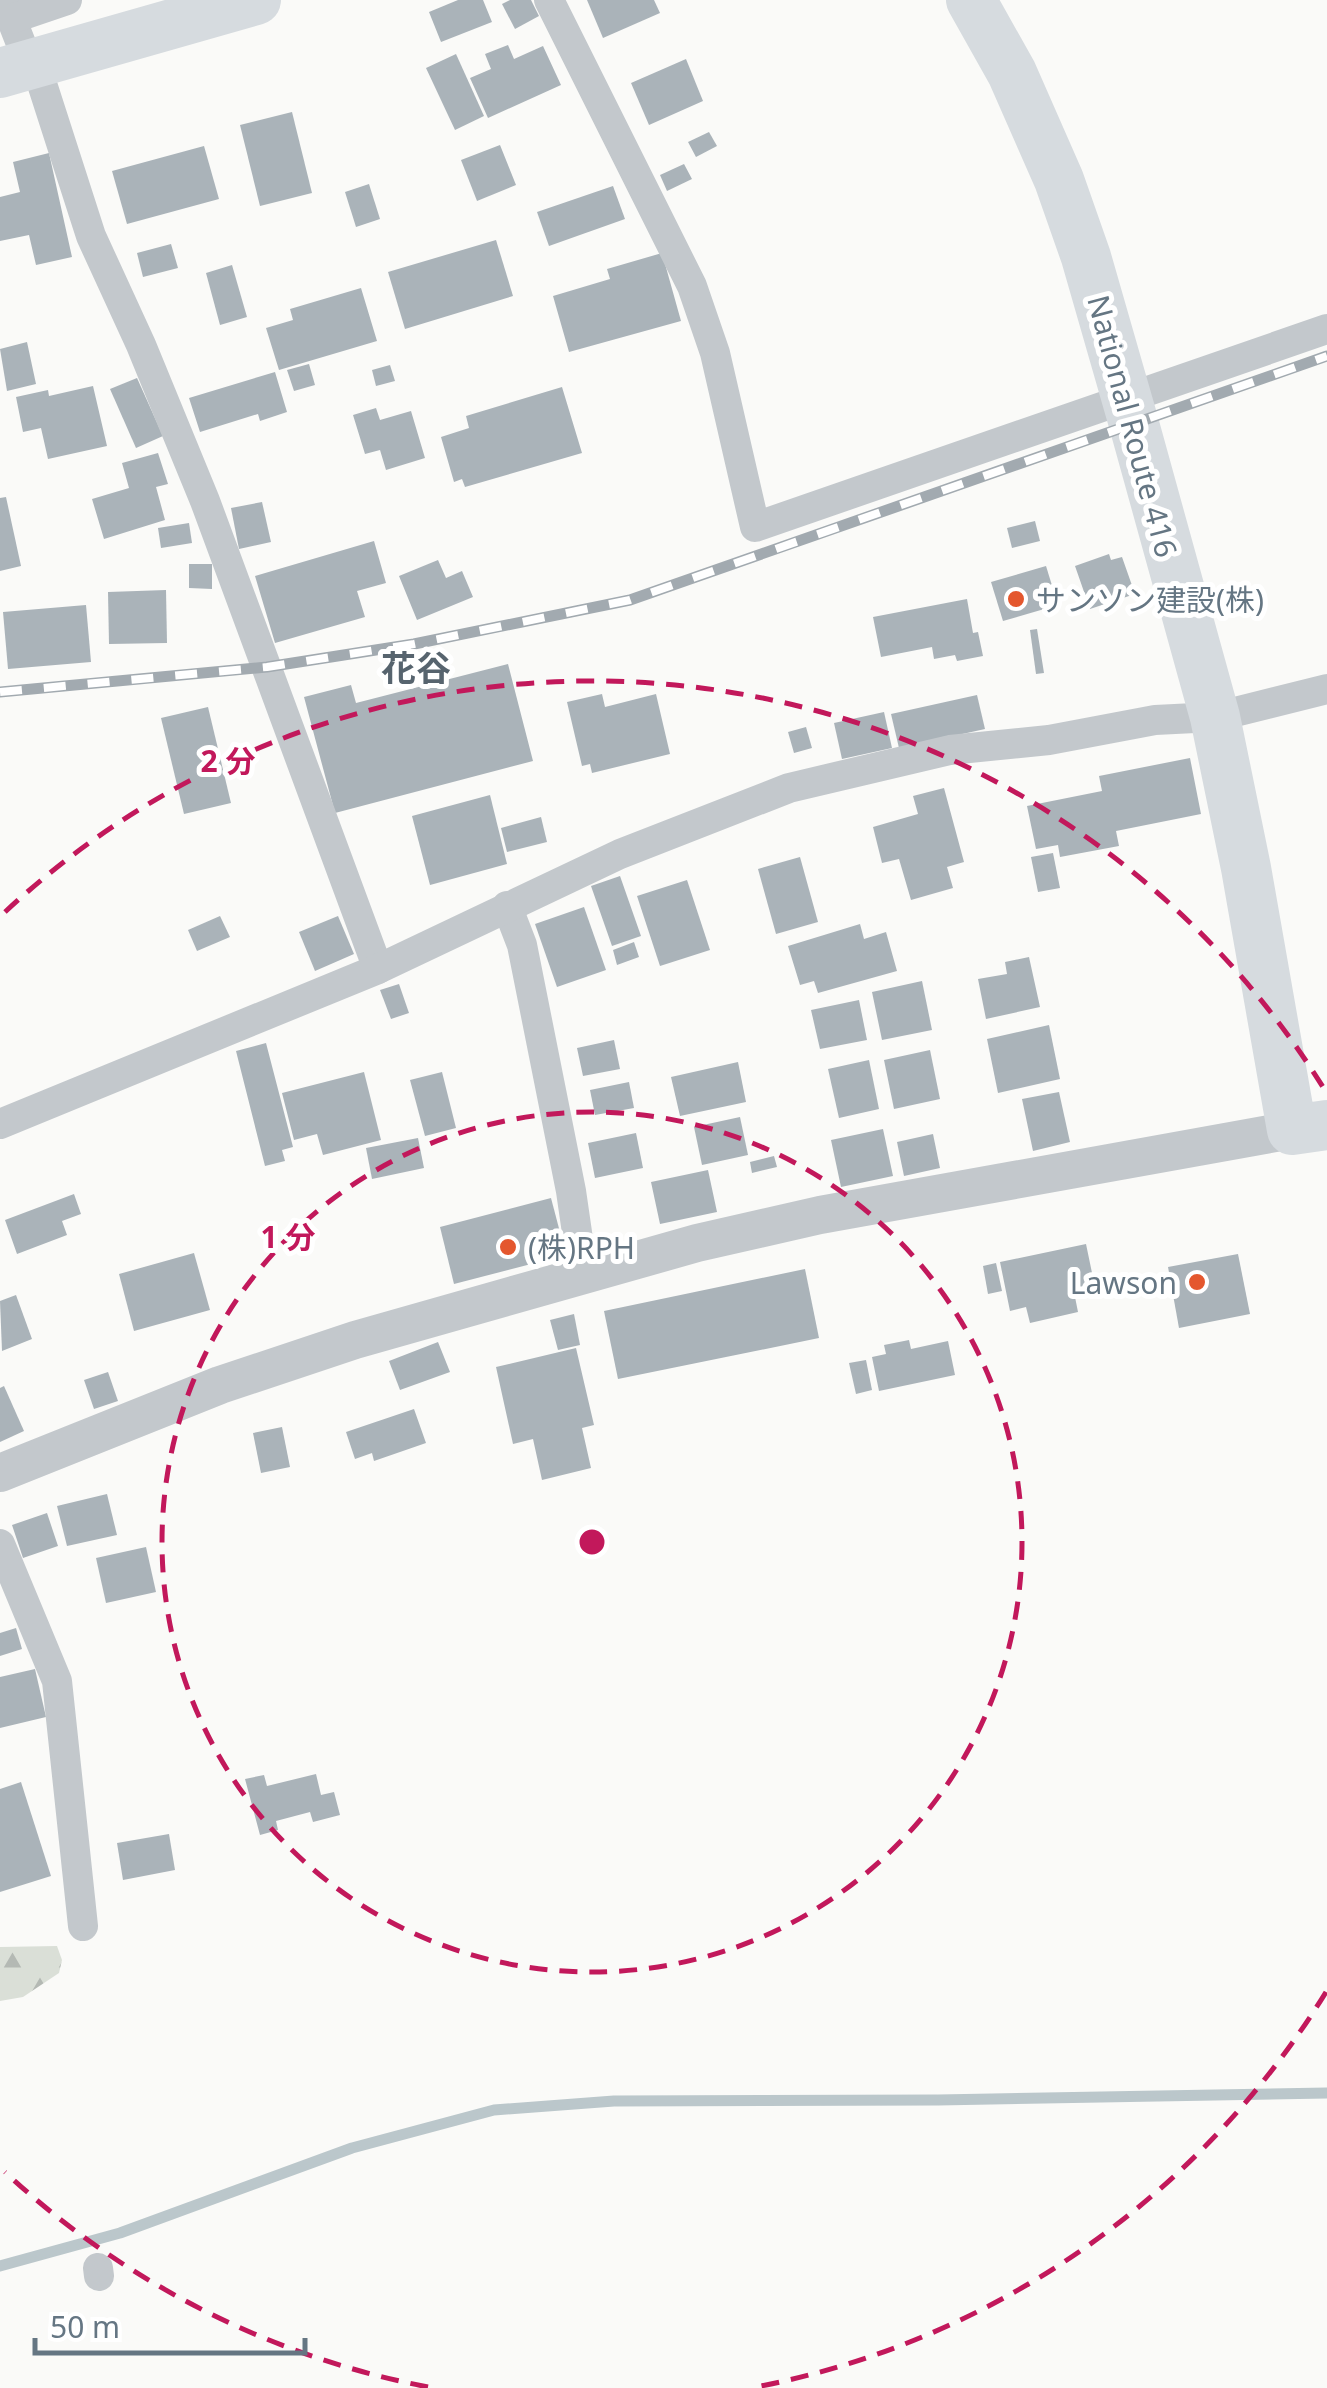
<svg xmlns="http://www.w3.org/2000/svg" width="1327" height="2388" viewBox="0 0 1327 2388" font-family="'Noto Sans','Noto Sans JP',sans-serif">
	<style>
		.forest { fill: url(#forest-firs) }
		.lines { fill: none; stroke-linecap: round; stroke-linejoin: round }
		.stream { stroke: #bbc7cb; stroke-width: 11 }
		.building { fill: #aab3b9 }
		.minor { stroke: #c3c8cc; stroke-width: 30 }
		.tertiary { stroke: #c3c8cc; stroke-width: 38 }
		.trunk { stroke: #d6dbdf; stroke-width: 50 }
		.rail-casing { stroke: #a2aab0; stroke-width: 11 }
		.rail { stroke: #fff; stroke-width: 8; stroke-dasharray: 22; stroke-linecap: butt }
		.ring { fill: none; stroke: #c2185b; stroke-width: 5; stroke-dasharray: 18 12 }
		.poi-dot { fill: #e4572e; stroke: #fff; stroke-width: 4 }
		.labels { text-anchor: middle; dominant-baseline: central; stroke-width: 10; stroke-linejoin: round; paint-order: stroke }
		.street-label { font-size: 30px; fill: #657683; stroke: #fff }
		.poi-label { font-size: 30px; fill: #657683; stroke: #fff; text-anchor: start }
		.quarter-label { font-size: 35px; font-weight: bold; fill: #57646e; stroke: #fff }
		.centre { fill: #c2185b; stroke: #fff; stroke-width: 5 }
		.ring-label { font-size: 30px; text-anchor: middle; font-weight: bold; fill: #c2185b; stroke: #fff; stroke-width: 10; stroke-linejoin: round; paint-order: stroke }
	</style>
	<defs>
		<pattern id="forest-firs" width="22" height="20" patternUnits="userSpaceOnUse" patternTransform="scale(2.5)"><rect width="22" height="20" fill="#dadfd7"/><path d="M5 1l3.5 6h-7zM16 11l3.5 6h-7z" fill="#b4b9b4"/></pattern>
	</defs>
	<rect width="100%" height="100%" fill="#fafaf8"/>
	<polygon class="forest" points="57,1946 62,1960 59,1973 23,1997 0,2001 0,1947"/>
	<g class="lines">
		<polyline class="stream" points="0,2266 120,2233 352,2148 494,2110 614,2101 938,2100 1327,2093"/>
	</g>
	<g class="building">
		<polygon points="458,0 483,0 492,22 441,42 429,12"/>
		<polygon points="510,0 531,0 539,16 515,29 502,4"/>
		<polygon points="587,0 654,0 660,13 603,38"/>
		<polygon points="508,45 514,59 543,46 561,85 488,118 470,78 491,69 485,54"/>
		<polygon points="456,54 484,116 455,130 426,68"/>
		<polygon points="686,59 703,101 649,125 631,83"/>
		<polygon points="292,112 312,193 260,206 240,125"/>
		<polygon points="709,132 717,146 696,157 688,142"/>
		<polygon points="500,145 516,185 477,201 461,160"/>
		<polygon points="204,146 219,199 127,224 112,171"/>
		<polygon points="49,153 72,257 36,265 29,235 0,241 0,197 20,192 13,162"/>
		<polygon points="684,164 692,179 667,191 660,175"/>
		<polygon points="369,184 380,219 356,227 345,192"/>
		<polygon points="613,186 625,219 549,246 537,212"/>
		<polygon points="496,240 513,296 405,329 388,272"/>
		<polygon points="171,244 178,268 143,277 137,253"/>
		<polygon points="662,253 681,321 569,352 553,296 610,279 607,269"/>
		<polygon points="232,265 247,317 220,325 206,273"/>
		<polygon points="361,288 377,341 279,370 266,328 293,320 290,309"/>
		<polygon points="27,342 36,384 7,391 0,349"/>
		<polygon points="309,364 315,385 294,391 287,370"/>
		<polygon points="390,365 395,381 376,386 372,370"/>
		<polygon points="275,372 287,412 260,421 258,414 200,432 189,398"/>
		<polygon points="137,378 163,436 136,448 110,389"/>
		<polygon points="93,386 107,446 48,459 41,428 23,432 16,397 48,390 49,396"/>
		<polygon points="562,387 582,453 465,487 462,479 454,482 441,437 469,428 466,416"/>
		<polygon points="376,408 380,420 411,411 425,458 386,470 380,450 365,454 353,415"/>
		<polygon points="158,453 168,484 156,487 165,520 104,539 92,499 129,488 122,463"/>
		<polygon points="6,497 21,566 0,571 0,498"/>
		<polygon points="262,502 271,542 239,549 231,508"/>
		<polygon points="1035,521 1040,541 1012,548 1007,528"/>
		<polygon points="189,523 192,543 161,548 158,528"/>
		<polygon points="374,541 386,583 357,591 365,617 275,643 255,576"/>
		<polygon points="1109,554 1111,560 1122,557 1135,594 1090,609 1075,566"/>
		<polygon points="438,560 446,578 462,571 473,597 417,620 399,576"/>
		<polygon points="189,564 212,564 212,589 189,588"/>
		<polygon points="1046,566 1058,605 1003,621 991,582"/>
		<polygon points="166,590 167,643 109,644 108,592"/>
		<polygon points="967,599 973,633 978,632 983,656 957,661 955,655 934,659 932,647 881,657 873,617"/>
		<polygon points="86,605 91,662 8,669 3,612"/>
		<polygon points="1037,629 1044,673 1036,674 1030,630"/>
		<polygon points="508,664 533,761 335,813 304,697 351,685 356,703"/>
		<polygon points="602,694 605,707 656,694 670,754 592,773 590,764 582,766 567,702"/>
		<polygon points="977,695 985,729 899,748 891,714"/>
		<polygon points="208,707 231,803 184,814 161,718"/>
		<polygon points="884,712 892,748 842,759 834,723"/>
		<polygon points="806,727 812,748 794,753 788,732"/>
		<polygon points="1190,758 1201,814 1116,831 1119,846 1060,857 1058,845 1036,849 1027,806 1102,791 1099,776"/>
		<polygon points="944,788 964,862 947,867 953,888 911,900 899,859 882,863 873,827 918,814 913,796"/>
		<polygon points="490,795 507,864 430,885 412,816"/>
		<polygon points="541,817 547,842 507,852 501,828"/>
		<polygon points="1053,853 1060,888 1038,892 1031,857"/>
		<polygon points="800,857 818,922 776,934 758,869"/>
		<polygon points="620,876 641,936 612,946 591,886"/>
		<polygon points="687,880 710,950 660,966 637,896"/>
		<polygon points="584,907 606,970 557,987 535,924"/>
		<polygon points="220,916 230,937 197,951 188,930"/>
		<polygon points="338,916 354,954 315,971 299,932"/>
		<polygon points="860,924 864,939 886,932 897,971 818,993 814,981 800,985 788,946"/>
		<polygon points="634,942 639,957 617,965 613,950"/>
		<polygon points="1029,957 1040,1007 986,1019 978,979 1007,974 1005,962"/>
		<polygon points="922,981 932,1030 882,1040 872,992"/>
		<polygon points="399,984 409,1013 391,1019 380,990"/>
		<polygon points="859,1000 867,1040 820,1049 811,1010"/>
		<polygon points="1049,1025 1060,1079 998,1093 987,1039"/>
		<polygon points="614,1040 620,1069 583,1076 577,1048"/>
		<polygon points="266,1043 293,1147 282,1150 285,1161 265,1166 236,1051"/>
		<polygon points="930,1050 940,1099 894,1109 884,1060"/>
		<polygon points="869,1060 879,1109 839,1118 828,1069"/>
		<polygon points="738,1062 746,1102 680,1116 671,1077"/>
		<polygon points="364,1072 381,1140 323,1155 317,1134 294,1140 282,1093"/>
		<polygon points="442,1072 456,1128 425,1136 410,1080"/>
		<polygon points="629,1082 634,1108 595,1115 590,1090"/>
		<polygon points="1059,1092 1070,1142 1033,1151 1022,1099"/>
		<polygon points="740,1117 748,1155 702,1165 694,1127"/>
		<polygon points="883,1129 893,1176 841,1187 831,1140"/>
		<polygon points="636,1133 643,1168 595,1178 588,1143"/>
		<polygon points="933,1134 940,1168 904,1176 897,1142"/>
		<polygon points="418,1138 424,1168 372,1179 366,1148"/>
		<polygon points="774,1156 777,1167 752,1173 750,1162"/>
		<polygon points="708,1170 717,1212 660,1224 651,1182"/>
		<polygon points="74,1194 81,1214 62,1221 67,1235 17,1254 5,1220"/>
		<polygon points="551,1198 566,1255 454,1284 440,1227"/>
		<polygon points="1086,1244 1096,1292 1075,1297 1078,1312 1030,1323 1026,1307 1010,1311 1000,1262"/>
		<polygon points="194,1253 210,1310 134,1331 119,1274"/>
		<polygon points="1238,1254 1250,1314 1179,1328 1168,1267"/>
		<polygon points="996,1263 1002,1291 988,1294 983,1266"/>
		<polygon points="805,1269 819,1338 618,1379 604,1311"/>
		<polygon points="16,1295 32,1339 2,1351 0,1301"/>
		<polygon points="574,1314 580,1345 558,1350 550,1320"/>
		<polygon points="909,1340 911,1349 948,1341 955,1375 879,1391 872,1357 886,1354 884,1345"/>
		<polygon points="438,1342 450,1372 400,1390 389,1361"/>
		<polygon points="576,1348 594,1425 582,1428 591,1468 542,1480 533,1439 513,1444 496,1367"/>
		<polygon points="866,1360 872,1390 856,1394 849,1363"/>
		<polygon points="108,1372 118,1401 94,1409 84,1380"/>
		<polygon points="4,1386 24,1431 0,1442 0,1388"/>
		<polygon points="414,1409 426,1443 374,1461 372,1453 355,1459 346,1432"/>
		<polygon points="282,1427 290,1467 261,1473 253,1433"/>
		<polygon points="107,1494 117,1535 67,1546 57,1506"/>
		<polygon points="47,1513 58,1546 23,1558 12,1525"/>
		<polygon points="146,1547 156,1592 106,1603 96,1558"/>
		<polygon points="16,1628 22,1649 0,1656 0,1633"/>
		<polygon points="35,1669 46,1717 0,1728 0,1677"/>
		<polygon points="316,1774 321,1795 334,1792 340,1815 313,1822 310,1812 276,1821 278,1830 260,1835 245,1779 264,1775 267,1786"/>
		<polygon points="21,1782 51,1876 0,1892 0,1789"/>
		<polygon points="169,1834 175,1870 123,1880 117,1843"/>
	</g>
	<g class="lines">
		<g class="minor">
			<polyline points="4,0 29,64"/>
			<polyline points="549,0 692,286 715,353 755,527 1327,329"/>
			<polyline points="11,19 67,0"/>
			<polyline points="35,62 91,236 141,345 205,501 378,969"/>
			<polyline points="507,906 522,945 571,1191 583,1274"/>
			<polyline points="0,1124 378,969 620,854 789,788 950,750 1049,740 1155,720 1215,717 1327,689"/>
			<polyline points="0,1544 57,1681 83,1926"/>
			<polyline points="98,2268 99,2276"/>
		</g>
		<polyline class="tertiary" points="0,1473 220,1385 355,1340 697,1243 820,1215 1292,1130"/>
		<g class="trunk">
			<polyline points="971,0 1012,73 1059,180 1086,257 1134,424 1215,717 1246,868 1292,1130 1327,1125"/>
			<polyline points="0,73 256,0"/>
		</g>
		<defs>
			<polyline id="rail" points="0,692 267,667 414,644 630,600 1327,356"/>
		</defs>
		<use href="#rail" class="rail-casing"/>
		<use href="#rail" class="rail"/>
	</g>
	<g class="ring">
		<circle cx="592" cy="1542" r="430"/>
		<path d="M1326 1992A861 861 0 0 1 756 2387M428 2387A861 861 0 0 1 5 2172M5 912A861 861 0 0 1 1326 1092"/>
	</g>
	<g class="poi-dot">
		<circle cx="1016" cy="599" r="10"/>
		<circle cx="508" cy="1247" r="10"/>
		<circle cx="1197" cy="1282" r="10"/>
	</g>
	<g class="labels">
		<g class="street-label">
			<text transform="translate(1133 426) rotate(75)">National Route 416</text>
		</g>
		<g class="poi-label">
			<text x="1036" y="599">サンソン建設(株)</text>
			<text x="528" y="1247">(株)RPH</text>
			<text x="1177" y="1282" text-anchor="end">Lawson</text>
		</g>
		<g class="quarter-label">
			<text x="416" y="667">花谷</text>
		</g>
	</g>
	<circle cx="592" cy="1542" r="15" class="centre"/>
	<g class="ring-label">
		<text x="228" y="772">2 分</text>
		<text x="288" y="1248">1 分</text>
	</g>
	<path d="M35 2338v15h270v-15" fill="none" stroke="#657683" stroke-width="5"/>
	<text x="50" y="2338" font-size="30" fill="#657683" stroke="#ffffff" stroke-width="8" paint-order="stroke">50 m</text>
</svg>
